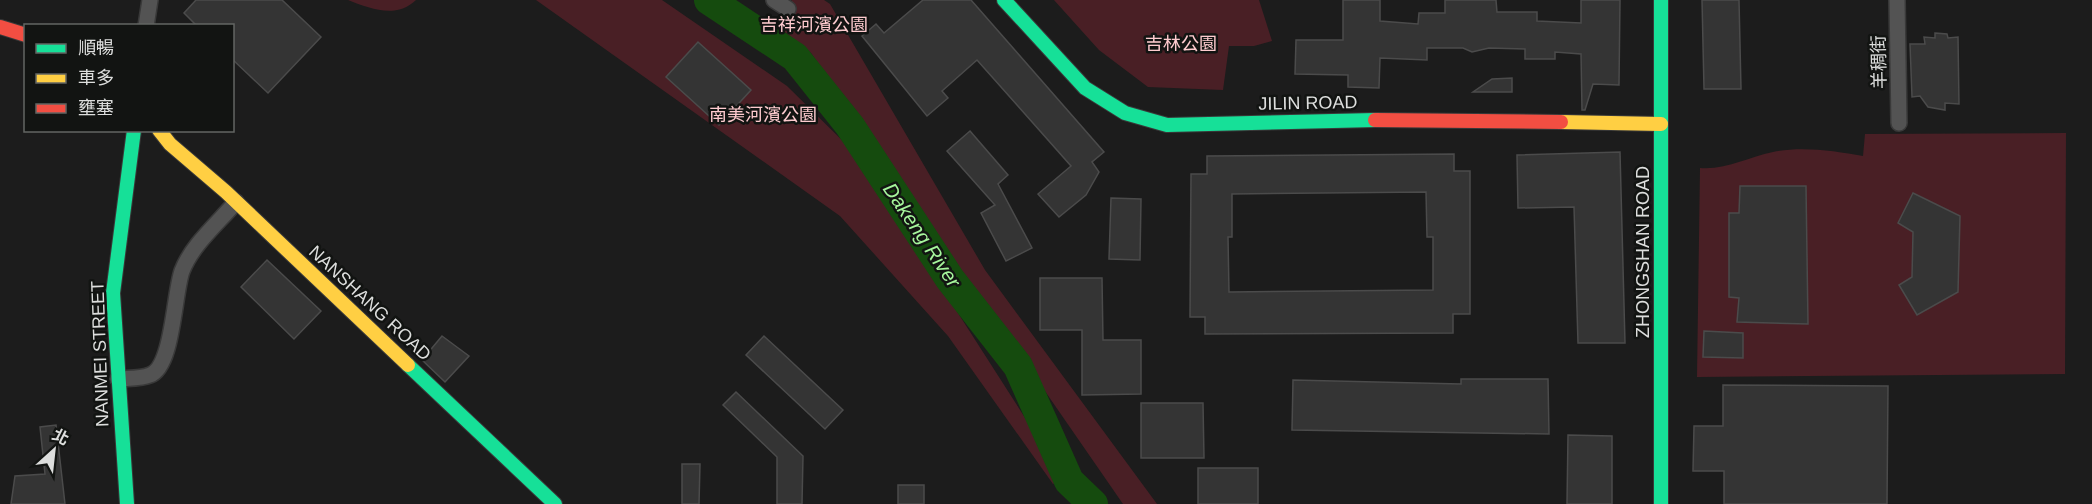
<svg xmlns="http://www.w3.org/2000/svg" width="2092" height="504" viewBox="0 0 2092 504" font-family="Helvetica,'Noto Sans TC',sans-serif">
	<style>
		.green { fill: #491f25 }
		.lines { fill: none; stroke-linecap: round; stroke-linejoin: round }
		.river { stroke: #154b0e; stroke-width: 30 }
		.building { fill: #343434; stroke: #4b4b4b; stroke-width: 1.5; fill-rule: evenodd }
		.street-casing { stroke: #393939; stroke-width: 18 }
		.fast-casing { stroke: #393939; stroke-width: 16 }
		.slow-casing { stroke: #393939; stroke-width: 16 }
		.jam-casing { stroke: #393939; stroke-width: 16 }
		.street { stroke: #535353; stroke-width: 15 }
		.fast { stroke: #16e098; stroke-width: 14 }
		.slow { stroke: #ffcf43; stroke-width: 14 }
		.jam { stroke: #f24e42; stroke-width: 14 }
		.labels { text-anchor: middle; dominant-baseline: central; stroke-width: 5; stroke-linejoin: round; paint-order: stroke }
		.park-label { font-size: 18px; fill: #fecbcf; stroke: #121412 }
		.street-label { font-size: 18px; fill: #dddedd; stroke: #121412 }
		.water-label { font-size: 20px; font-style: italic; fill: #a6f69c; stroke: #121412 }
	</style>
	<rect width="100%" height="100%" fill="#1c1c1c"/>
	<g class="green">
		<path d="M348,0H416C396,19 371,9 348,0Z"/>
		<polygon points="536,0 662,0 787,86 856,154 1063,477 1053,484 948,336 840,216"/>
		<polygon points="792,0 824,0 830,4 985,270 1157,504 1123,504 811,53 776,25"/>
		<polygon points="1054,0 1259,0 1272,41 1254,46 1229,46 1223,90 1148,87 1099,50"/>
		<path d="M2066,133L2065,374L1697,377L1700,168C1727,170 1748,157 1773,152C1802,146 1835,151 1863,156L1865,134Z"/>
	</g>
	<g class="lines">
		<polyline class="river" points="709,0 795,57 850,126 950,279 1018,366 1069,481 1093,504"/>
	</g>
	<g class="building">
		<polygon points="196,0 282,0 321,37 268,93 232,59 232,26 197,26 184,13"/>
		<polygon points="923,0 971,0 1104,152 1092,162 1099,172 1086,195 1059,217 1038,194 1071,166 977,60 942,91 948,98 927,116 862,36 876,24 884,33"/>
		<polygon points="1343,0 1380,0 1380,21 1418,24 1419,13 1445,13 1445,0 1496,0 1497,12 1537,12 1537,21 1581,23 1581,0 1620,0 1619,85 1593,84 1585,110 1582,110 1581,54 1555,52 1555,59 1525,59 1525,49 1489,48 1472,52 1463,48 1427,48 1427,60 1380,58 1379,88 1348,87 1348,75 1295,74 1296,40 1343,40"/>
		<polygon points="1702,0 1739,0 1741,89 1704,89"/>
		<polygon points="1935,33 1947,34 1948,38 1958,37 1959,104 1945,103 1945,110 1928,107 1920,96 1912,97 1910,44 1925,44 1924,37 1935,38"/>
		<polygon points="698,42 751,90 719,125 666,77"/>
		<polygon points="1512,78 1512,92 1473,92 1492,79"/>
		<polygon points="970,131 1008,175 998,184 1032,248 1006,261 981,213 995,205 947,151"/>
		<polygon points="1620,152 1625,343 1578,343 1574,207 1518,208 1517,155"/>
		<path d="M1454,154V171H1470V314H1453V333L1205,334V317H1190L1191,174H1207V156ZM1426,192L1427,237H1433V290L1229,292L1228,237H1232V194Z"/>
		<polygon points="1740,186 1806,186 1808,324 1737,322 1739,298 1729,297 1729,213 1739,213"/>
		<polygon points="1913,193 1960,216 1958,292 1917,315 1899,285 1912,277 1913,232 1898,223"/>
		<polygon points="1111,198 1141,199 1140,260 1109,259"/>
		<polygon points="267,260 321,311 294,339 241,287"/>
		<polygon points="1040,278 1102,278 1103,340 1141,340 1141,394 1082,395 1082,330 1040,330"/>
		<polygon points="1704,331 1743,333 1743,358 1703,357"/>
		<polygon points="442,336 469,356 445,382 422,360"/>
		<polygon points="764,336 843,410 825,429 746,355"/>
		<polygon points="1461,379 1548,379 1549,434 1292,430 1293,380 1461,384"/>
		<polygon points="1723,385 1888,386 1887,504 1724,504 1724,471 1693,471 1694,426 1723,426"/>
		<polygon points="736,392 803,456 802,504 777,504 777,457 723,405"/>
		<polygon points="1141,403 1203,403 1204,458 1141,458"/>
		<polygon points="56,425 65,504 11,504 15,476 45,474 40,427"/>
		<polygon points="1568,435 1612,436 1612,504 1567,504"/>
		<polygon points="682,464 700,464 699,504 682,504"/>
		<rect x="1198" y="468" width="60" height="36"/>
		<rect x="898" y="485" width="26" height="19"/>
	</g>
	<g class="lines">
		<defs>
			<g id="street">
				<polyline points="774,0 788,9"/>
				<polyline points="1897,0 1899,123"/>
				<polyline points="146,26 150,0"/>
				<path d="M118,379C127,378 141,379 150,375C173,367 174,293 182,271C192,245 217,224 236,202"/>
			</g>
			<g id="fast">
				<polyline points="1004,0 1085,88 1125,113 1167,125 1375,120"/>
				<polyline points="1661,0 1661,504"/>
				<polyline points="408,365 555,504"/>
				<polyline points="127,504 113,293 134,130"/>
			</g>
			<g id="slow">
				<polyline points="1561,122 1661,124"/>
				<polyline points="159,130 170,144 226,192 408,365"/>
			</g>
			<g id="jam">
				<polyline points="0,27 26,35"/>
				<polyline points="1375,120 1561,122"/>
			</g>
		</defs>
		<use href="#street" class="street-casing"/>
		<use href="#fast" class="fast-casing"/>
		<use href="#slow" class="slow-casing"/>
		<use href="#jam" class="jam-casing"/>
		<use href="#street" class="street"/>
		<use href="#fast" class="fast"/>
		<use href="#slow" class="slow"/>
		<use href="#jam" class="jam"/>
	</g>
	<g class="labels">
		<g class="park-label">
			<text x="814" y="25">吉祥河濱公園</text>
			<text x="1181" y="44">吉林公園</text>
			<text x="763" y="115">南美河濱公園</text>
		</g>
		<g class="street-label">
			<text transform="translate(1879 62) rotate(-91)">羊稠街</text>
			<text transform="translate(1308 103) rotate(-1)">JILIN ROAD</text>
			<text transform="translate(1643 252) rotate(-90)">ZHONGSHAN ROAD</text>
			<text transform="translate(370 303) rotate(43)">NANSHANG ROAD</text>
			<text transform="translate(100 354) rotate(-92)">NANMEI STREET</text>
		</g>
		<g class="water-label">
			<text transform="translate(922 235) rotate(56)">Dakeng River</text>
		</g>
	</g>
	<rect x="24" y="24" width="210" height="108" fill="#121412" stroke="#636563" stroke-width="1.5"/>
	<rect x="36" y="44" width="30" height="9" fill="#16e098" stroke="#636563" stroke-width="1.5"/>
	<text x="78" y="54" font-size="18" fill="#dddedd">順暢</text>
	<rect x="36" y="74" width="30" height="9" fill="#ffcf43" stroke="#636563" stroke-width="1.5"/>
	<text x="78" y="84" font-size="18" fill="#dddedd">車多</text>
	<rect x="36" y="104" width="30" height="9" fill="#f24e42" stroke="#636563" stroke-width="1.5"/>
	<text x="78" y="114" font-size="18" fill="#dddedd">壅塞</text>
	<g transform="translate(54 450) rotate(27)" stroke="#121412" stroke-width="4.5" paint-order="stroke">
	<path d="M0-4.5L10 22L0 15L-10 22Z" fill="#dddedd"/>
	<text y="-9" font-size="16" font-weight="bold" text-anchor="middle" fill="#dddedd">北</text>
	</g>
</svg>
